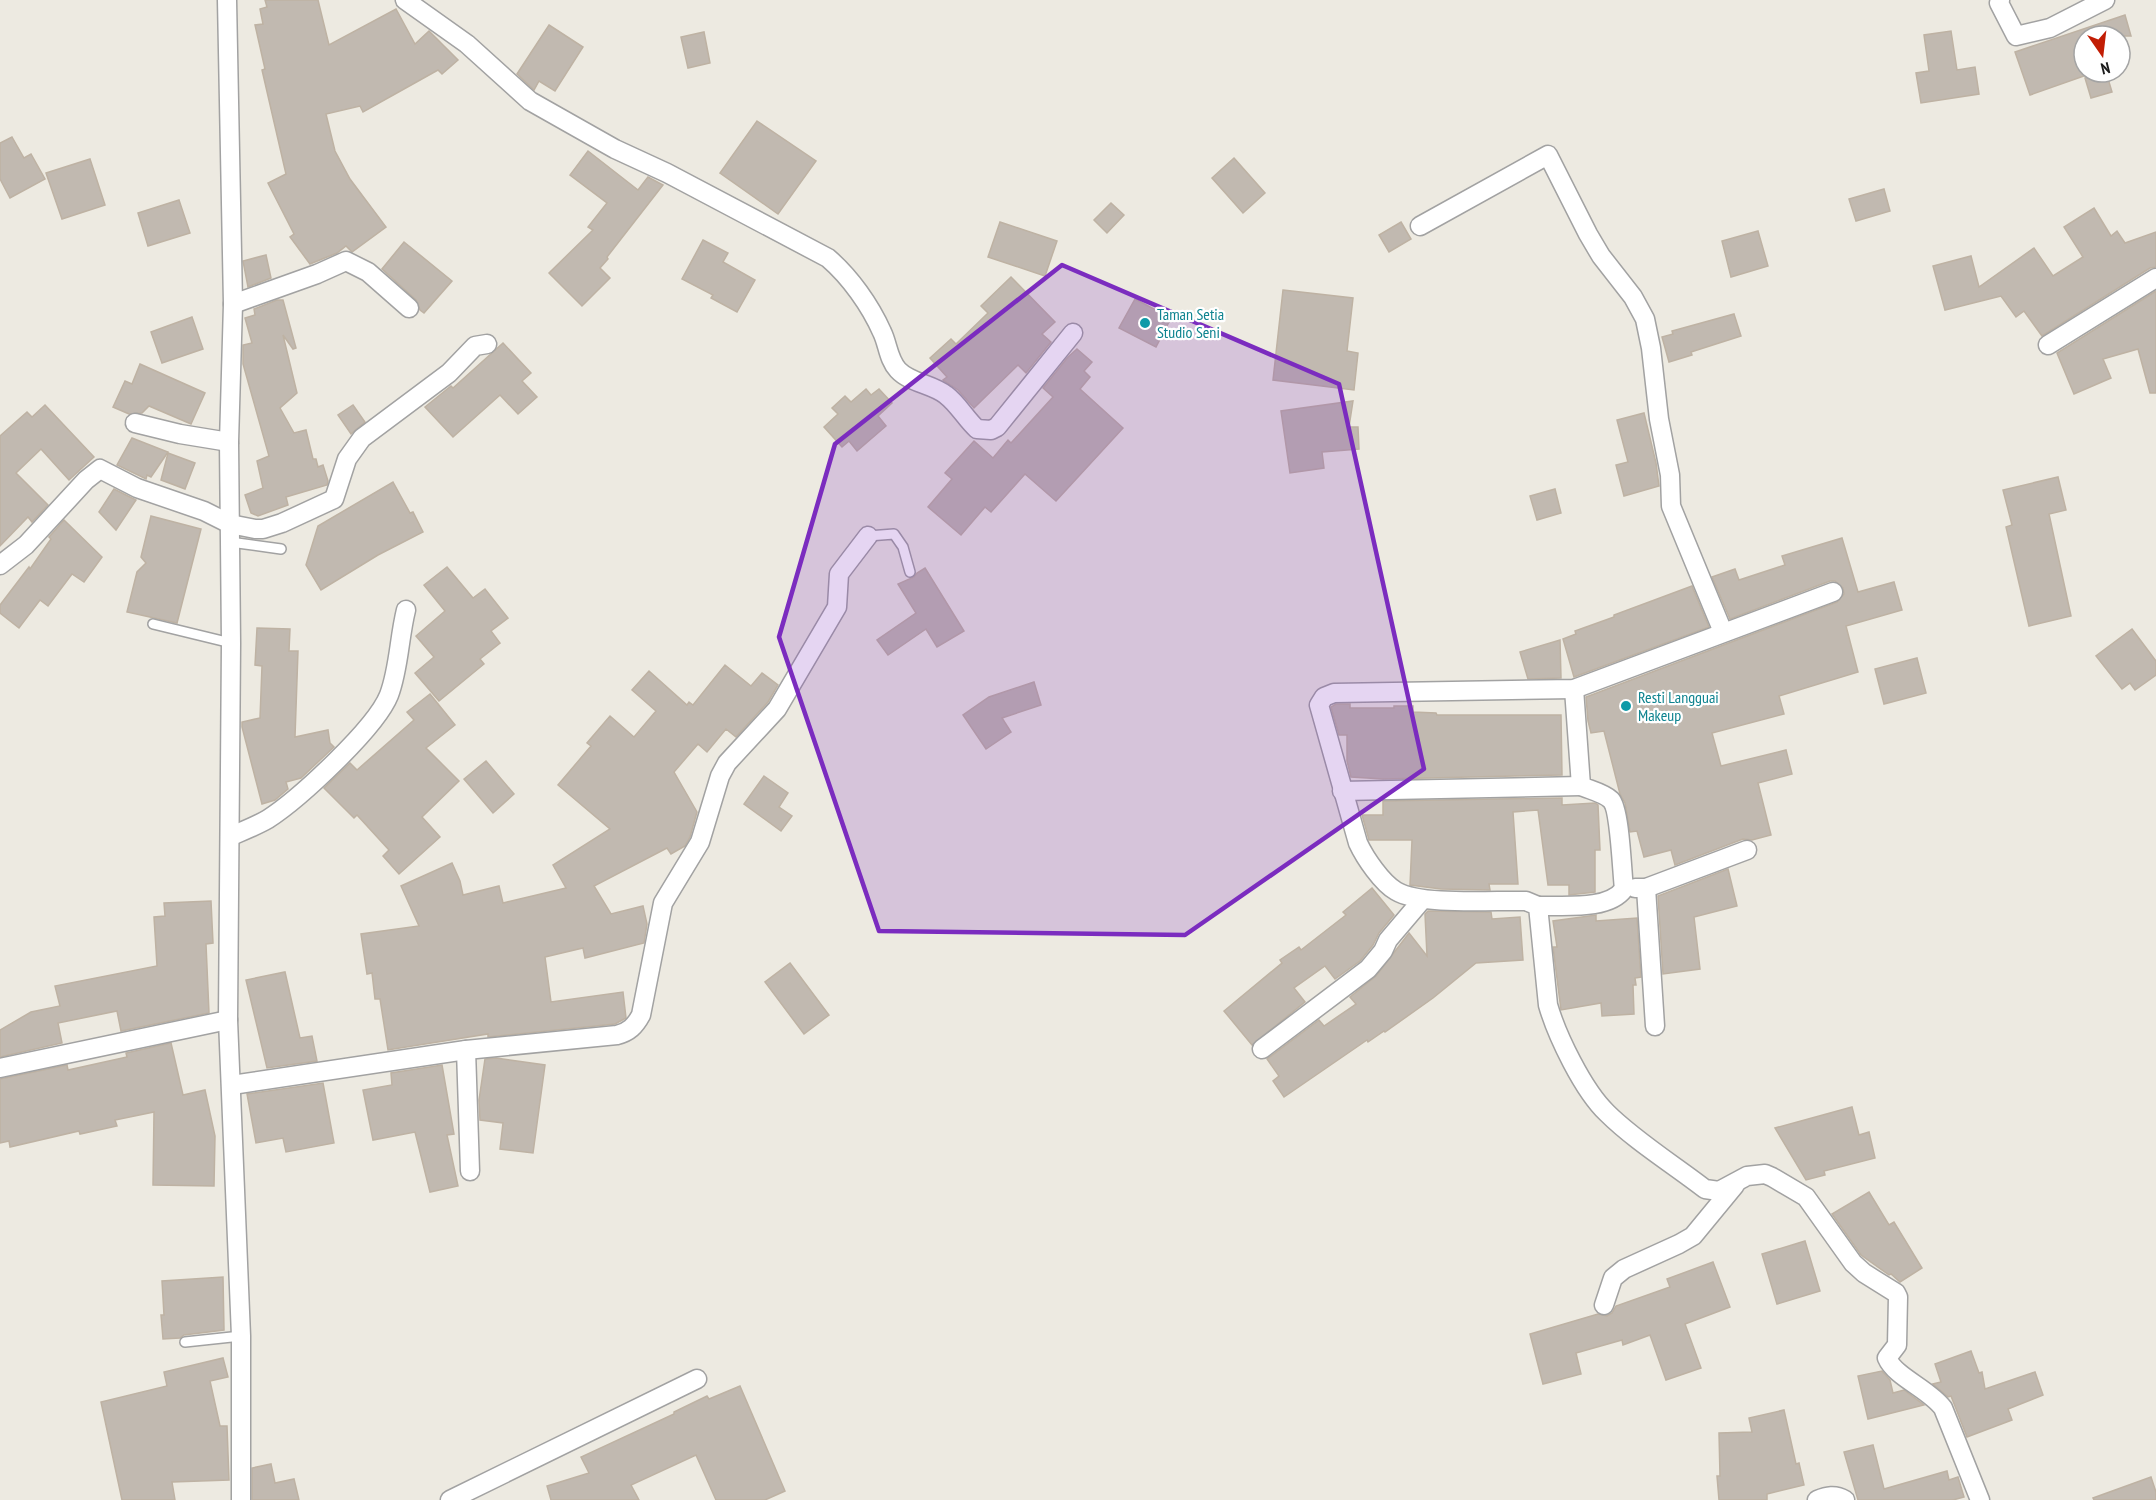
<svg xmlns="http://www.w3.org/2000/svg" width="2156" height="1500" viewBox="0 0 2156 1500" font-family="'PT Sans Narrow',sans-serif">
	<style>
		.building { fill: #c1b9b0; stroke: #beb2a3; stroke-width: 1.5 }
		.lines { fill: none; stroke-linecap: round; stroke-linejoin: round }
		.service-casing { stroke: #a2a2a2; stroke-width: 12 }
		.minor-casing { stroke: #a2a2a2; stroke-width: 21 }
		.service { stroke: #fff; stroke-width: 9 }
		.minor { stroke: #fff; stroke-width: 18 }
		.marked { fill: #7b2cbf; fill-opacity: 0.2; stroke: #7b2cbf; stroke-width: 4.5; stroke-linejoin: round }
		.culture-dot { fill: #0f9aa8; stroke: #fff; stroke-width: 2 }
		.labels { text-anchor: middle; dominant-baseline: central; stroke-width: 4.5; stroke-linejoin: round; paint-order: stroke }
		.culture-label { font-size: 16px; fill: #0d838f; stroke: #fff; text-anchor: start }
	</style>
	<rect width="100%" height="100%" fill="#edeae1"/>
	<g class="building">
		<polygon points="265,0 318,0 329,45 396,9 415,44 429,31 458,60 442,74 438,70 363,112 360,106 326,114 335,151 350,179 386,227 352,252 346,246 337,253 310,264 290,237 294,234 268,183 286,174 262,70 265,69 255,25 263,24 260,9 267,7"/>
		<polygon points="2125,15 2131,36 2084,36 2084,76 2030,95 2015,52"/>
		<polygon points="549,25 583,47 555,91 539,81 534,90 517,74"/>
		<polygon points="1951,31 1957,70 1975,67 1979,94 1921,103 1916,73 1929,71 1924,35"/>
		<polygon points="704,32 710,63 688,68 681,37"/>
		<polygon points="2106,72 2112,92 2091,98 2085,78"/>
		<polygon points="757,121 816,161 778,214 720,173"/>
		<polygon points="12,137 24,158 31,154 45,179 10,198 0,179 0,143"/>
		<polygon points="588,151 638,190 648,177 663,185 607,257 608,259 600,268 610,278 582,306 549,273 593,230 588,227 607,203 570,175"/>
		<polygon points="1234,158 1265,193 1243,213 1212,178"/>
		<polygon points="90,159 105,205 62,219 46,173"/>
		<polygon points="1884,189 1890,211 1856,221 1849,199"/>
		<polygon points="179,200 190,233 148,246 138,213"/>
		<polygon points="1111,203 1124,215 1107,233 1094,220"/>
		<polygon points="2094,208 2111,236 2117,231 2125,243 2156,232 2156,267 2150,268 2042,336 2024,311 2016,317 2001,296 1945,310 1933,266 1971,256 1979,287 2034,248 2053,276 2083,257 2064,227"/>
		<polygon points="1000,222 1057,241 1045,276 988,257"/>
		<polygon points="1401,222 1411,239 1389,252 1379,235"/>
		<polygon points="1758,231 1768,266 1731,277 1722,241"/>
		<polygon points="703,240 728,253 723,262 755,280 737,312 711,298 713,295 682,279"/>
		<polygon points="404,242 452,281 424,313 420,310 416,300 382,269"/>
		<polygon points="266,255 271,278 248,287 243,261"/>
		<polygon points="1011,277 1055,322 1042,334 1051,342 1026,373 1018,365 974,408 958,390 943,380 947,377 930,358 951,339 956,344 988,313 981,306"/>
		<polygon points="1283,290 1353,298 1347,351 1358,353 1354,390 1273,380"/>
		<polygon points="2156,291 2156,393 2150,393 2138,349 2103,359 2111,378 2074,394 2057,353"/>
		<polygon points="1135,299 1171,318 1156,347 1119,328"/>
		<polygon points="277,300 283,300 296,348 293,349 283,335 297,393 280,408 294,433 306,430 313,459 316,459 318,467 323,465 328,481 327,485 286,497 288,505 258,516 251,513 245,495 263,488 257,461 269,456 243,364 243,345 252,343 245,318 255,315 254,309"/>
		<polygon points="1734,314 1741,336 1691,352 1692,355 1669,362 1662,337 1673,334 1672,331"/>
		<polygon points="192,317 203,349 162,363 151,332"/>
		<polygon points="503,343 531,373 522,381 537,397 518,414 500,395 453,437 425,407 451,386 453,388"/>
		<polygon points="1077,349 1092,362 1084,371 1090,377 1080,389 1123,428 1056,501 1025,474 991,512 985,507 961,535 928,507 952,479 945,473 974,441 993,458 1008,440 1011,443 1053,397 1043,388 1068,357"/>
		<polygon points="140,364 205,393 191,424 149,406 142,413 129,414 113,407 125,381 132,384"/>
		<polygon points="866,389 871,395 879,389 892,403 878,416 886,426 857,451 849,441 842,447 824,427 838,414 832,408 845,396 851,402"/>
		<polygon points="1353,401 1349,427 1358,427 1359,449 1322,452 1324,468 1290,473 1281,411"/>
		<polygon points="45,405 94,457 69,480 41,449 16,473 48,505 32,522 28,517 0,546 0,436 27,412 32,417"/>
		<polygon points="353,405 365,422 351,434 338,415"/>
		<polygon points="1644,413 1656,463 1659,486 1624,496 1616,465 1628,462 1617,420"/>
		<polygon points="132,438 168,452 151,477 147,475 146,479 117,465"/>
		<polygon points="168,453 195,463 185,489 161,480"/>
		<polygon points="2058,477 2066,510 2049,514 2071,616 2029,626 2006,527 2012,525 2003,490"/>
		<polygon points="393,482 410,513 413,512 423,532 378,555 321,590 306,565 318,526"/>
		<polygon points="114,489 136,500 116,530 99,512"/>
		<polygon points="1555,489 1561,513 1537,520 1530,496"/>
		<polygon points="151,516 201,529 177,623 127,612 137,572 146,563 141,557"/>
		<polygon points="64,520 102,557 84,582 72,574 48,606 40,600 19,628 0,613 0,605 29,567 30,569 51,539 49,537"/>
		<polygon points="1842,538 1858,592 1894,582 1902,610 1846,626 1858,672 1779,696 1784,714 1712,733 1721,766 1786,750 1792,774 1758,783 1771,835 1752,840 1743,839 1675,865 1671,850 1644,857 1637,831 1630,832 1625,803 1620,794 1604,731 1591,733 1588,721 1586,697 1837,602 1844,594 1843,588 1835,581 1830,581 1730,619 1712,577 1735,569 1739,580 1785,565 1782,556"/>
		<polygon points="447,567 473,598 485,589 508,618 491,631 500,643 480,659 484,664 439,701 415,673 434,657 416,636 445,611 424,585"/>
		<polygon points="925,568 964,631 937,647 926,629 888,655 877,640 916,613 898,584 914,577 917,573"/>
		<polygon points="1692,586 1709,627 1574,677 1563,639 1576,634 1575,631 1614,617 1614,615"/>
		<polygon points="257,628 290,629 289,651 298,651 295,737 328,730 330,743 334,747 301,778 286,782 288,789 275,800 262,804 242,727 242,722 260,718 262,666 255,665"/>
		<polygon points="2132,629 2156,661 2156,675 2135,690 2130,683 2122,689 2096,656"/>
		<polygon points="1560,640 1561,678 1528,679 1520,652"/>
		<polygon points="1917,658 1926,693 1884,704 1875,669"/>
		<polygon points="725,665 751,686 762,673 778,685 768,702 736,737 726,729 707,752 698,744 674,772 697,812 690,837 685,846 671,854 667,848 594,886 611,914 643,906 647,924 644,943 585,958 583,948 545,957 551,1002 623,992 626,1018 615,1024 488,1037 488,1034 388,1050 380,999 375,999 372,973 367,974 361,934 419,926 401,886 452,863 460,881 463,895 499,886 503,903 566,888 553,865 610,829 558,785 591,746 587,743 610,716 634,737 656,711 632,690 649,671 687,705 689,702 693,705"/>
		<polygon points="1034,682 1041,705 1002,718 1011,732 986,749 963,715 989,697"/>
		<polygon points="430,694 455,725 426,748 459,781 422,817 440,837 399,874 383,856 389,850 357,815 354,818 324,788 350,763 357,770 414,720 407,712"/>
		<polygon points="1336,704 1350,704 1350,708 1394,708 1394,706 1413,706 1413,712 1436,713 1437,715 1561,715 1562,775 1383,779 1351,777 1347,761 1347,735 1339,735 1331,707"/>
		<polygon points="486,761 514,794 493,813 464,779"/>
		<polygon points="764,776 788,793 779,807 792,816 781,831 744,804"/>
		<polygon points="1562,798 1562,805 1595,803 1598,805 1600,850 1595,850 1595,892 1569,895 1569,885 1548,885 1538,810 1513,812 1518,884 1489,884 1490,890 1441,889 1410,885 1412,840 1369,840 1362,815 1383,815 1383,801"/>
		<polygon points="1728,869 1737,906 1694,917 1700,969 1663,974 1658,896"/>
		<polygon points="1372,888 1394,915 1379,933 1373,945 1360,961 1335,979 1325,966 1294,988 1305,1002 1252,1045 1224,1011 1282,963 1280,960 1299,947 1301,950 1346,915 1343,912"/>
		<polygon points="211,901 213,943 206,944 209,1013 121,1031 117,1011 58,1023 62,1043 0,1057 0,1030 31,1012 60,1006 55,986 157,966 154,917 165,916 164,903"/>
		<polygon points="1428,911 1491,912 1492,919 1520,917 1523,960 1476,963 1433,998 1385,1032 1384,1031 1368,1042 1367,1040 1284,1097 1273,1081 1279,1076 1267,1059 1319,1020 1324,1026 1356,1004 1350,997 1376,976 1409,933 1427,956 1425,914"/>
		<polygon points="1596,915 1596,921 1637,918 1641,977 1635,978 1636,985 1633,985 1634,1014 1602,1016 1601,1003 1561,1010 1553,947 1557,947 1553,921"/>
		<polygon points="790,963 829,1015 804,1034 765,982"/>
		<polygon points="285,972 300,1038 312,1036 317,1061 267,1068 246,980"/>
		<polygon points="171,1043 183,1095 205,1090 215,1136 214,1186 153,1185 154,1112 115,1120 117,1126 80,1134 79,1131 10,1147 9,1141 0,1143 0,1079 67,1065 68,1070 127,1057 126,1053"/>
		<polygon points="496,1058 545,1065 533,1153 500,1149 503,1123 480,1120 479,1100 485,1059"/>
		<polygon points="442,1065 454,1134 447,1135 458,1186 430,1192 415,1132 373,1140 363,1090 392,1085 391,1073"/>
		<polygon points="323,1083 334,1143 286,1152 283,1138 256,1143 247,1094"/>
		<polygon points="1852,1107 1859,1135 1869,1132 1875,1158 1824,1171 1825,1175 1806,1180 1775,1128"/>
		<polygon points="1869,1192 1889,1225 1894,1222 1922,1268 1900,1282 1891,1274 1889,1275 1861,1255 1832,1214"/>
		<polygon points="1805,1241 1820,1291 1777,1304 1762,1254"/>
		<polygon points="1713,1262 1730,1307 1685,1324 1701,1368 1666,1380 1650,1335 1623,1345 1622,1340 1576,1353 1581,1374 1543,1384 1530,1334 1598,1314 1607,1316 1612,1313 1616,1306 1670,1287 1667,1279"/>
		<polygon points="223,1277 224,1330 184,1335 180,1338 163,1339 161,1315 164,1315 162,1281"/>
		<polygon points="1971,1351 1979,1373 1982,1372 1985,1389 2035,1372 2043,1395 2008,1409 2012,1420 1967,1437 1951,1396 1948,1397 1933,1384 1941,1382 1935,1364"/>
		<polygon points="223,1358 228,1377 210,1381 220,1426 227,1426 229,1480 172,1482 175,1500 122,1500 101,1402 167,1386 164,1372"/>
		<polygon points="1882,1371 1890,1380 1893,1393 1904,1390 1924,1405 1868,1419 1858,1376"/>
		<polygon points="740,1386 785,1491 765,1500 716,1500 696,1455 631,1485 639,1500 551,1500 547,1486 589,1473 581,1457 674,1414 674,1412 707,1396 709,1399"/>
		<polygon points="1784,1410 1796,1464 1799,1463 1804,1485 1767,1494 1767,1500 1719,1500 1717,1476 1720,1476 1719,1433 1752,1432 1749,1418"/>
		<polygon points="1873,1445 1884,1489 1947,1471 1949,1480 1958,1477 1964,1497 1953,1500 1858,1500 1844,1452"/>
		<polygon points="271,1464 275,1483 294,1479 299,1500 252,1500 252,1468"/>
		<polygon points="2151,1477 2156,1492 2156,1500 2094,1500 2093,1498"/>
	</g>
	<g class="lines">
		<defs>
			<g id="service">
				<polyline points="868,536 894,534 903,547 910,572"/>
				<polyline points="230,542 281,549"/>
				<polyline points="153,624 231,643"/>
				<polyline points="185,1342 241,1336"/>
			</g>
			<g id="minor">
				<polyline points="227,0 233,304 229,442 231,643 228,1020 241,1336 241,1500"/>
				<path d="M405,0L467,44L530,101L615,149L667,173L828,258C850,277 870,305 882,332C888,344 888,359 898,370C910,383 932,384 946,395C958,404 966,419 977,429L991,430L997,427L1073,333"/>
				<polyline points="2000,0 1999,3 2016,36 2050,28 2105,0"/>
				<polyline points="1420,226 1548,155 1588,234 1601,256 1633,297 1645,319 1651,348 1659,419 1670,475 1671,506 1723,632"/>
				<polyline points="233,304 317,274 346,261 368,272 409,308"/>
				<polyline points="2048,345 2156,278"/>
				<polyline points="135,423 180,434 229,442"/>
				<polyline points="0,565 26,545 86,480 100,469 137,488 204,511 230,524 255,529 263,529 282,523 334,499 347,459 362,438 449,373 475,346 487,344"/>
				<path d="M1833,592L1574,689L1334,693L1324,697L1319,705L1358,843C1365,858 1382,883 1396,891C1421,906 1495,900 1526,901L1538,906L1548,1005C1557,1036 1583,1090 1607,1113C1634,1140 1674,1165 1705,1189L1719,1191L1747,1176L1765,1174L1772,1177L1806,1197L1853,1263L1864,1273L1896,1293L1898,1297L1897,1345L1887,1358C1895,1377 1929,1389 1943,1408L1980,1500"/>
				<polyline points="1342,791 1581,786"/>
				<path d="M231,836C243,831 256,826 268,819C299,799 376,728 389,695C399,669 399,638 406,610"/>
				<polyline points="1635,888 1646,888 1747,850"/>
				<polyline points="1646,888 1655,1026"/>
				<path d="M1538,906C1563,905 1608,911 1624,889C1622,873 1620,809 1611,800C1604,793 1590,790 1581,786L1574,689"/>
				<polyline points="1262,1049 1368,969 1383,951 1388,940 1422,900"/>
				<polyline points="466,1050 470,1171"/>
				<polyline points="0,1068 228,1020"/>
				<path d="M232,1085L466,1050L617,1035C629,1032 635,1026 641,1015L663,903L700,842L720,776L727,763L777,709L837,607L839,574L868,536"/>
				<polyline points="1604,1305 1613,1278 1624,1269 1679,1244 1693,1236 1735,1185"/>
				<polyline points="450,1500 697,1379"/>
				<path d="M1817,1500C1827,1496 1835,1494 1845,1500"/>
			</g>
		</defs>
		<use href="#service" class="service-casing"/>
		<use href="#minor" class="minor-casing"/>
		<use href="#service" class="service"/>
		<use href="#minor" class="minor"/>
	</g>
	<path class="marked" d="M1062,265L1339,384L1424,769L1185,935L879,931L779,637L835,444Z"/>
	<g class="culture-dot">
		<circle cx="1145" cy="323" r="6"/>
		<circle cx="1626" cy="706" r="6"/>
	</g>
	<g class="labels">
		<g class="culture-label">
			<text x="1157" y="314">Taman Setia<tspan x="1157" dy="18">Studio Seni</tspan></text>
			<text x="1638" y="697">Resti Langguai<tspan x="1638" dy="18">Makeup</tspan></text>
		</g>
	</g>
	<g transform="translate(2102 54) rotate(166)"><circle r="28" fill="#ffffff" stroke="#a4a4a4" stroke-width="1.5"/>
	<path d="M0-4.5L10 22L0 15L-10 22Z" fill="#c21d04"/>
	<text y="-9" font-size="16" font-weight="bold" text-anchor="middle" fill="#1b1b1b">N</text>
	</g>
</svg>
